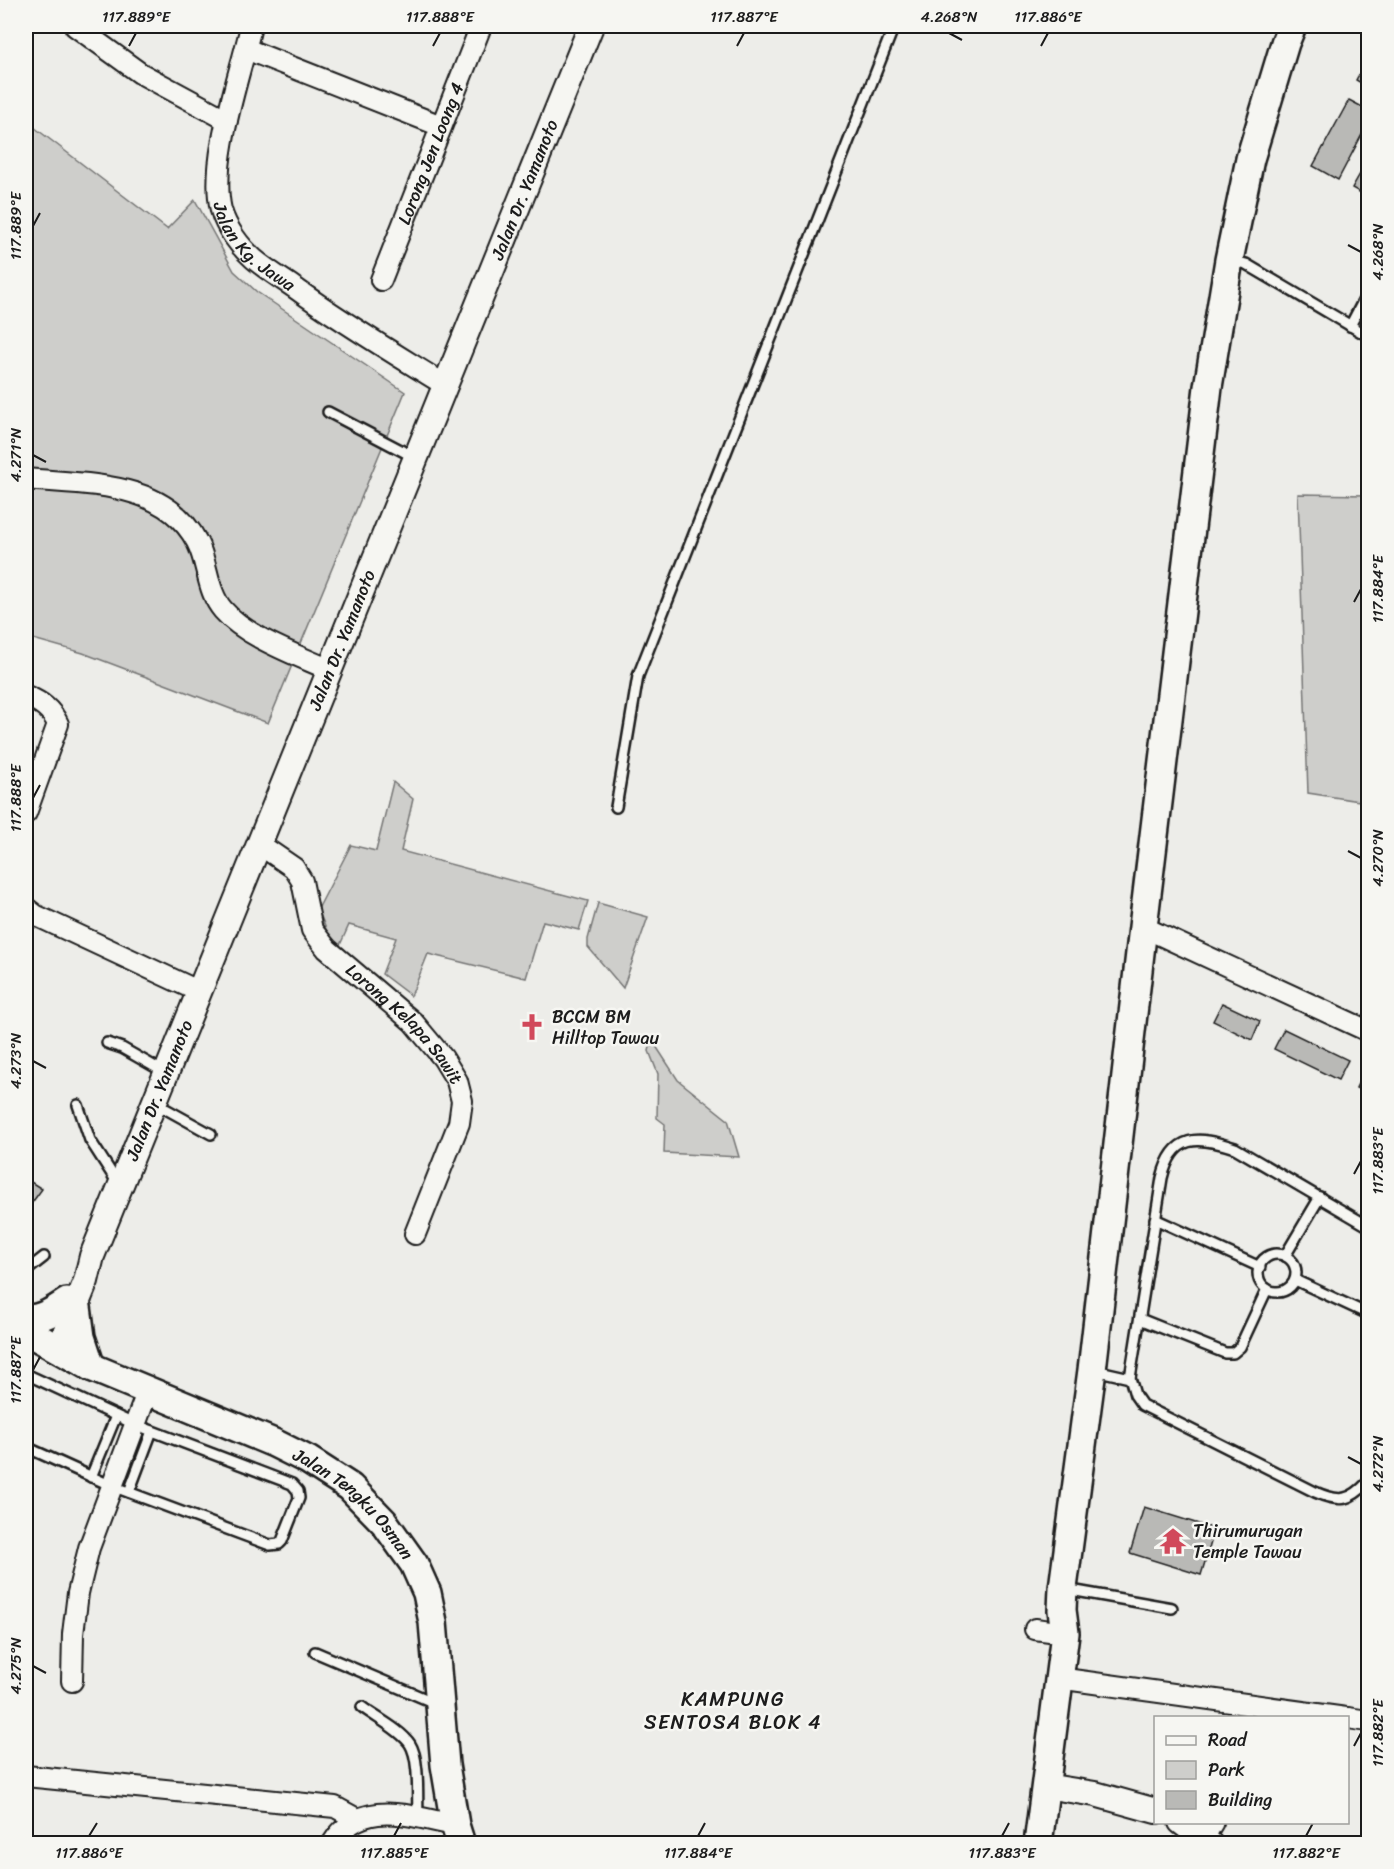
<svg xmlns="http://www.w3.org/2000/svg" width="1394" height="1869" viewBox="0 0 1394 1869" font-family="Sriracha,sans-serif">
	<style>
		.green { fill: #cececb; stroke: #757574; stroke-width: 1.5 }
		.building { fill: #b9b9b6; stroke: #1c1c1c; stroke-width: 1.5 }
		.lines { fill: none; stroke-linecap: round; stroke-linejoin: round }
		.service-casing { stroke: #1c1c1c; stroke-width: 14 }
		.minor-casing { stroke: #1c1c1c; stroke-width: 24 }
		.tertiary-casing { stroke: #1c1c1c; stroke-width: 28 }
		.secondary-casing { stroke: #1c1c1c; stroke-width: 32 }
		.service { stroke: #f6f6f2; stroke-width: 9 }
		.minor { stroke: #f6f6f2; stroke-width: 20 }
		.tertiary { stroke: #f6f6f2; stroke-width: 24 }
		.secondary { stroke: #f6f6f2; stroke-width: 27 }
		.ticks { fill: none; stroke: #1c1c1c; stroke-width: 2 }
		.labels { text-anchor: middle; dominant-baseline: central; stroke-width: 5; stroke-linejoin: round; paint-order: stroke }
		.street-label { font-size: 18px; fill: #1c1c1c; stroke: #f6f6f2 }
		.poi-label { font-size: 18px; fill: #1c1c1c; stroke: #f6f6f2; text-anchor: start }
		.neighbourhood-label { font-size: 20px; letter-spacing: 1.5px; fill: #1c1c1c; stroke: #f6f6f2 }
		.neatline { fill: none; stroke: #1c1c1c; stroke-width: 2 }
		.ticks-label { font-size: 15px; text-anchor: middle; fill: #1c1c1c }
	</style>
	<rect width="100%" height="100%" fill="#edede9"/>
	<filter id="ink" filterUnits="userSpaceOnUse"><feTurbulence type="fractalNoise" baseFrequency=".0167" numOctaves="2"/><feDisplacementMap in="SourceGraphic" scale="12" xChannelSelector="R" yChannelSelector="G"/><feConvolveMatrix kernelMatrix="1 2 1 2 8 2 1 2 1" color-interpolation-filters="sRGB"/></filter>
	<g filter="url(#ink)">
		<g class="green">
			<polygon points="26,121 167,229 195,200 234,271 257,292 405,392 268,723 83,653 26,637"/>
			<polygon points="1298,494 1368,495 1368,792 1359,801 1308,793"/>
			<polygon points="393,782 413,799 401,851 588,901 579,930 543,921 526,978 428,954 411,996 382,974 396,938 349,925 340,945 328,934 318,909 351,845 376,851"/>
			<polygon points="598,903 648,917 623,988 588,947 588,939"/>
			<polygon points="652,1040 678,1080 728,1120 739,1157 664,1153 665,1124 657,1118 658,1074 649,1051"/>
		</g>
		<g class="building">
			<polygon points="1368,58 1368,87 1356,80"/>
			<polygon points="1349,100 1368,110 1368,123 1338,180 1313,166"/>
			<polygon points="1368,160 1368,197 1352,188"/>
			<polygon points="1222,1003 1260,1021 1252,1040 1213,1021"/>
			<polygon points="1284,1029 1348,1060 1338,1080 1274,1049"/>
			<polygon points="1365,1069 1368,1070 1368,1094 1356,1088"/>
			<polygon points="26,1179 42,1189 26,1211"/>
			<polygon points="1144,1507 1215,1529 1201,1575 1130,1553"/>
		</g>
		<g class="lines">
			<defs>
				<g id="service">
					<polyline points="1231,260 1246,264 1368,336"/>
					<polyline points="1350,326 1368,292"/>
					<polyline points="328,412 414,457"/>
					<polyline points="616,807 638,676 894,26"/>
					<polyline points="107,1043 122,1048 164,1072"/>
					<polyline points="155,1103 211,1134"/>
					<polyline points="78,1105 90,1140 119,1185"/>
					<polyline points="1155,1219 1260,1267"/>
					<path d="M1368,1226L1235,1148C1198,1136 1173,1133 1162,1178L1130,1378L1135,1395L1142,1405L1315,1492C1340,1503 1350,1501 1368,1482"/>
					<circle cx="1277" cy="1273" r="19"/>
					<polyline points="1285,1256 1320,1197"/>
					<polyline points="26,1271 44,1257"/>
					<polyline points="1295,1280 1368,1314"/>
					<polyline points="1140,1319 1225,1353 1233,1353 1240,1347 1267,1289"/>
					<polyline points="1095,1370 1130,1378"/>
					<polyline points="26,1374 134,1424 292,1484 298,1491 299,1498 282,1541 279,1544 270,1545 112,1486 26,1447"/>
					<polyline points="91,1477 116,1416"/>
					<polyline points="129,1492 152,1431"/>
					<polyline points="1065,1589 1172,1608"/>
					<polyline points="315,1652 435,1703"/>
					<path d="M362,1707C375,1717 401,1730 410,1744C420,1759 417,1799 418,1818"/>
				</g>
				<g id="minor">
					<polyline points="75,26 140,73 227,120"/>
					<path id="s1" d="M251,26C240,76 209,160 221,210C226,228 240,247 254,259C267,270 282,279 295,288C343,323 395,354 445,385"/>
					<polyline points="246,49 441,126"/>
					<path id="s2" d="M381,280L481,26"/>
					<path d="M26,479C85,485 165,480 197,542C208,563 207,592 223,610C246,637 297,655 330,670"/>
					<path d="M26,696C41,702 51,709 58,724L26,813"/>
					<path id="s3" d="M259,844L294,868L302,881L312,930L327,949L413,1022L443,1058L457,1081L462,1101L459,1123L415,1234"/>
					<polyline points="26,908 35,915 200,992"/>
					<polyline points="1143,927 1368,1031"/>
					<polyline points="1035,1629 1065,1633"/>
					<polyline points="1058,1678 1346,1718"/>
					<polyline points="72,1681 73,1634 78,1593 89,1548 148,1390"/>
					<polyline points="1348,1718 1368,1721"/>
					<polyline points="26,1776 335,1807 357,1819"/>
					<path d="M332,1844C362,1796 410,1817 455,1825"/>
					<polyline points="1200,1844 1213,1822"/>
				</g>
				<g id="tertiary">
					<path id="s4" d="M58,1350L86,1281L92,1256L591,26"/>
					<polyline points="1045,1786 1095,1794 1156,1811"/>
					<polyline points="1181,1822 1210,1844"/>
				</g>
				<g id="secondary">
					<polyline points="77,1307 81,1337 91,1367"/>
					<path d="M26,1319C42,1319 54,1311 67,1302"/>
					<path id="s5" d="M26,1331L91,1367L274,1443L308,1460L350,1487L384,1522L414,1564L427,1593L433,1622L445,1765L455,1825L461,1844"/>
					<polyline points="1038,1844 1065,1633 1062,1610 1063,1588 1092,1370 1143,927 1208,387 1229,260 1250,159 1285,43 1292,26"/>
				</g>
			</defs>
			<use href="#service" class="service-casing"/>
			<use href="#minor" class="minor-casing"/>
			<use href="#tertiary" class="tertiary-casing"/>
			<use href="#secondary" class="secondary-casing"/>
			<use href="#service" class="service"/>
			<use href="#minor" class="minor"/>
			<use href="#tertiary" class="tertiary"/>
			<use href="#secondary" class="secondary"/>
		</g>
	</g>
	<path class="ticks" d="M949,33L962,40M129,46L136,33M433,46L440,33M737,46L744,33M1041,46L1048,33M33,226L40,213M1348,245L1361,252M33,455L46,462M1354,602L1361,589M33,798L40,785M1348,851L1361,858M33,1061L46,1068M1354,1174L1361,1161M33,1370L40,1357M1348,1457L1361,1464M33,1666L46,1673M1354,1746L1361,1733M89,1836L97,1823M394,1836L401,1823M698,1836L705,1823M1002,1836L1009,1823M1306,1836L1313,1823"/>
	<defs>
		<symbol id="church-bare" viewBox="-9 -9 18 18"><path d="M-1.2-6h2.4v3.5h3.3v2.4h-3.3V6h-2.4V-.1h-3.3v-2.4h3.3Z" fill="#d1495b" stroke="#f6f6f2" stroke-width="2.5" paint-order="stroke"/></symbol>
		<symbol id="temple-bare" viewBox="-9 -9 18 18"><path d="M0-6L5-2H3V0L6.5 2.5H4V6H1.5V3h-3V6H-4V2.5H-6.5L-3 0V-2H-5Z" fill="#d1495b" stroke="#f6f6f2" stroke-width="2.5" paint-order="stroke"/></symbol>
	</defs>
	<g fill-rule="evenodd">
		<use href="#church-bare" x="513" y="1008" width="38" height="38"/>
		<use href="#temple-bare" x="1154" y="1522" width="38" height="38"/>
	</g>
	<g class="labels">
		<g class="street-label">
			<text stroke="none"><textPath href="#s2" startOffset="136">Lorong Jen Loong 4</textPath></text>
			<text stroke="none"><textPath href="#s4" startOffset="1251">Jalan Dr. Yamanoto</textPath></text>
			<text stroke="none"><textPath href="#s1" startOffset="238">Jalan Kg. Jawa</textPath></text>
			<text stroke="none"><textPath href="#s4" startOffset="765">Jalan Dr. Yamanoto</textPath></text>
			<text stroke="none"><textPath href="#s3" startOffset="240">Lorong Kelapa Sawit</textPath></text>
			<text stroke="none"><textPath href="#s4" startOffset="279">Jalan Dr. Yamanoto</textPath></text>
			<text stroke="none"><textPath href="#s5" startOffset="374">Jalan Tengku Osman</textPath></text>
		</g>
		<g class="poi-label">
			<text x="552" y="1017">BCCM BM<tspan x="552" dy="21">Hilltop Tawau</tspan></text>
			<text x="1193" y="1531">Thirumurugan<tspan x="1193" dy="21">Temple Tawau</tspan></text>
		</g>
		<g class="neighbourhood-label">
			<text x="733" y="1699">KAMPUNG<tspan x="733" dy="23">SENTOSA BLOK 4</tspan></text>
		</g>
	</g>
	<rect width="1394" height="1869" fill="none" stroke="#f6f6f2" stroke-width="66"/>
	<rect x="1154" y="1716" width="195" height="108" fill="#f6f6f2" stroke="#9f9f9c" stroke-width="1.5"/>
	<rect x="1166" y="1736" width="30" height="9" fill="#f6f6f2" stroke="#9f9f9c" stroke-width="1.5"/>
	<text x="1208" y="1746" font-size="18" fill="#1c1c1c">Road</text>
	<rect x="1166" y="1761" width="30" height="18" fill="#cececb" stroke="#9f9f9c" stroke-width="1.5"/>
	<text x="1208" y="1776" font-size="18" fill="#1c1c1c">Park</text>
	<rect x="1166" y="1791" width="30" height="18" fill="#b9b9b6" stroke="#9f9f9c" stroke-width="1.5"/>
	<text x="1208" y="1806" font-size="18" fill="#1c1c1c">Building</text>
	<rect x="33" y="33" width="1328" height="1803" class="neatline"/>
	<g class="ticks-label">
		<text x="136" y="22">117.889°E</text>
		<text x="440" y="22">117.888°E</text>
		<text x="744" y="22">117.887°E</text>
		<text x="949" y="22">4.268°N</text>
		<text x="1048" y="22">117.886°E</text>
		<text transform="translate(16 226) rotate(-90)" y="5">117.889°E</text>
		<text transform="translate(1378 252) rotate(-90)" y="5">4.268°N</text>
		<text transform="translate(16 455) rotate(-90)" y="5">4.271°N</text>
		<text transform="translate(1378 589) rotate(-90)" y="5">117.884°E</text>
		<text transform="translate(16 798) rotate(-90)" y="5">117.888°E</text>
		<text transform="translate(1378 858) rotate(-90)" y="5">4.270°N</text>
		<text transform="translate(16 1061) rotate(-90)" y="5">4.273°N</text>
		<text transform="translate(1378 1161) rotate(-90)" y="5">117.883°E</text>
		<text transform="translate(16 1370) rotate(-90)" y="5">117.887°E</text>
		<text transform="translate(1378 1464) rotate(-90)" y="5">4.272°N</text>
		<text transform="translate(16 1666) rotate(-90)" y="5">4.275°N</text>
		<text transform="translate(1378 1733) rotate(-90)" y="5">117.882°E</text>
		<text x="89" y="1858">117.886°E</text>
		<text x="394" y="1858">117.885°E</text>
		<text x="698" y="1858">117.884°E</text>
		<text x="1002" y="1858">117.883°E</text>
		<text x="1306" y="1858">117.882°E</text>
	</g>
</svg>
